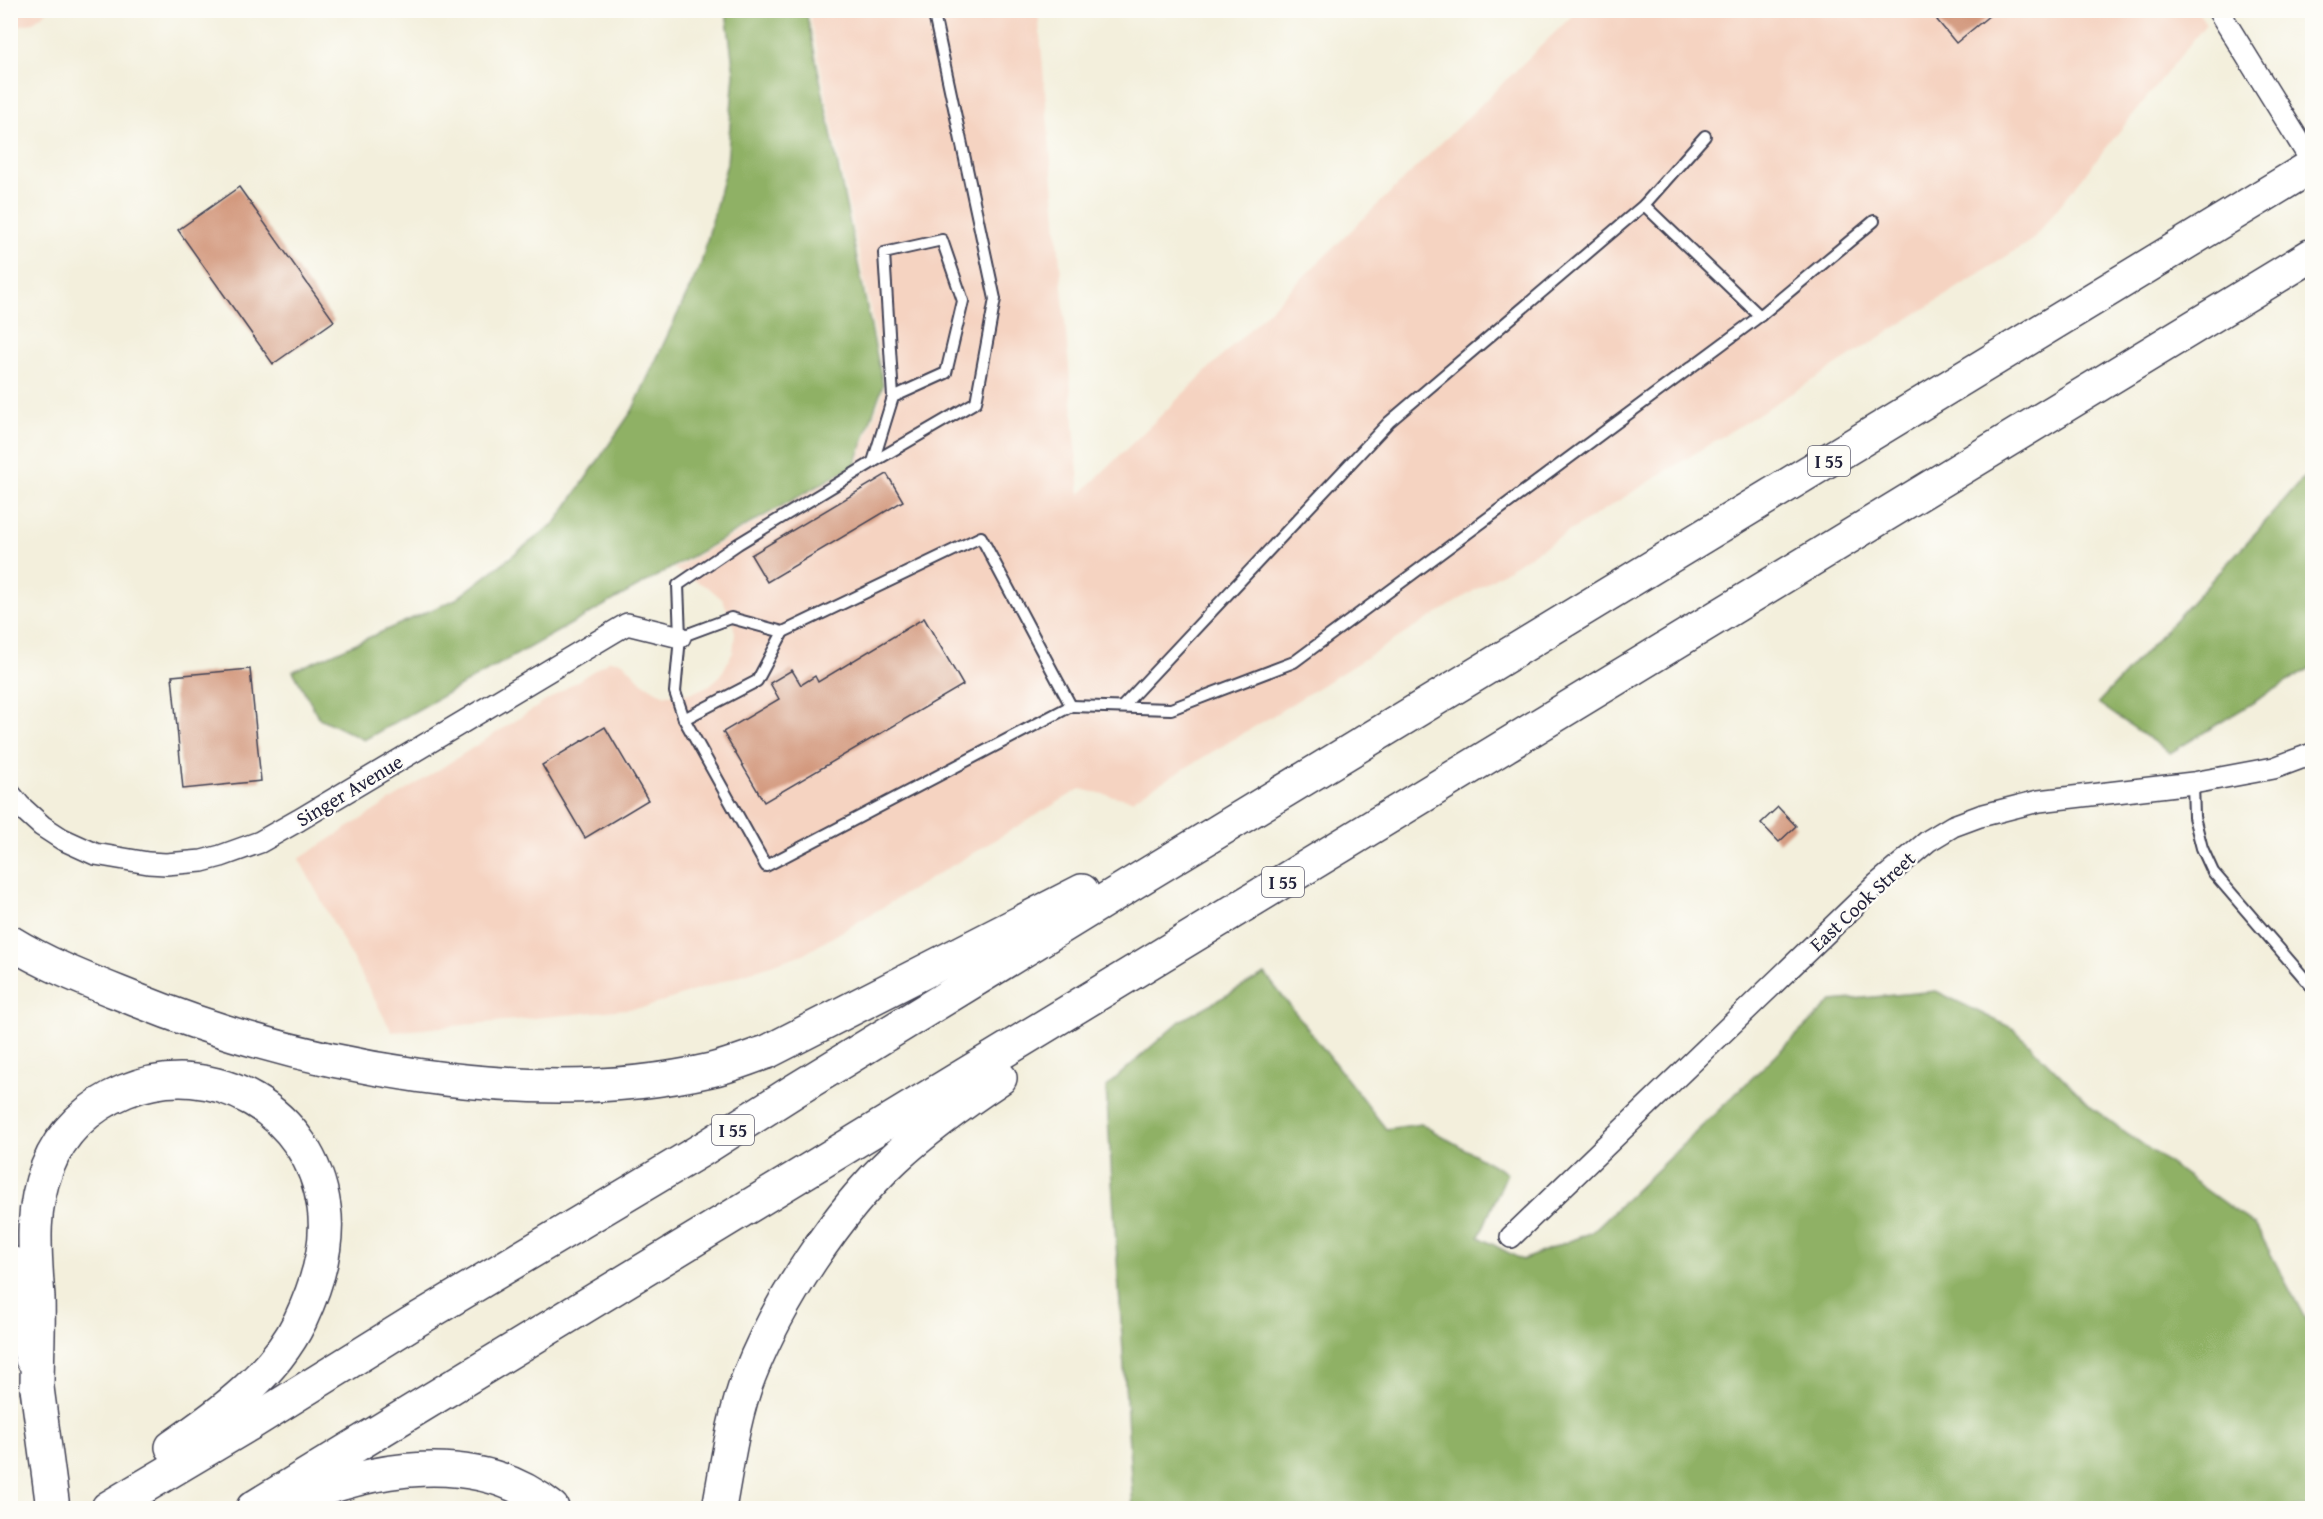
<svg xmlns="http://www.w3.org/2000/svg" width="2323" height="1519" viewBox="0 0 2323 1519" font-family="'Gentium Book Plus',serif">
	<style>
		.built { fill: #f5d3c1 }
		.forest { fill: #8fb165; stroke: #586a50; stroke-width: 1.5 }
		.building { fill: #d3997e }
		.lines { fill: none; stroke-linecap: round; stroke-linejoin: round }
		.service-casing { stroke: #414153; stroke-width: 14 }
		.minor-casing { stroke: #414153; stroke-width: 24 }
		.primary-casing { stroke: #414153; stroke-width: 34 }
		.trunk-casing { stroke: #414153; stroke-width: 36 }
		.motorway-casing { stroke: #414153; stroke-width: 36 }
		.service { stroke: #fff; stroke-width: 10 }
		.minor { stroke: #fff; stroke-width: 21 }
		.primary { stroke: #fff; stroke-width: 32 }
		.trunk { stroke: #fff; stroke-width: 33 }
		.motorway { stroke: #fff; stroke-width: 33 }
		.labels { text-anchor: middle; dominant-baseline: central; stroke-width: 5; stroke-linejoin: round; paint-order: stroke }
		.shield { fill: #fdfcf7; stroke: #646373; stroke-width: 1.5 }
		.shield-label { font-size: 18px; font-weight: bold; fill: #22223b }
		.street-label { font-size: 20px; fill: #22223b; stroke: #fdfcf7 }
	</style>
	<rect width="100%" height="100%" fill="#fdfcf7"/>
	<filter id="ink" filterUnits="userSpaceOnUse"><feTurbulence type="fractalNoise" baseFrequency=".0167" numOctaves="2"/><feDisplacementMap in="SourceGraphic" scale="12" xChannelSelector="R" yChannelSelector="G"/><feConvolveMatrix kernelMatrix="1 2 1 2 8 2 1 2 1" color-interpolation-filters="sRGB"/></filter>
	<filter id="wash" filterUnits="userSpaceOnUse"><feTurbulence type="fractalNoise" baseFrequency=".008" numOctaves="4" result="noise"/><feDisplacementMap in="SourceGraphic" scale="24" xChannelSelector="R" yChannelSelector="G"/><feGaussianBlur stdDeviation="1.35" result="paint"/><feColorMatrix in="noise" values="0 0 0 0 0 0 0 0 0 0 0 0 0 0 0 0 0 1.4 0 .05"/><feComposite in="paint" operator="in"/></filter>
	<g filter="url(#wash)">
		<rect width="100%" height="100%" fill="#f3efdc"/>
		<g class="built">
			<polygon points="2197,10 2206,24 2032,240 1829,370 1269,718 1132,800 1080,789 806,953 647,1007 392,1032 299,859 610,660 623,662 642,682 656,691 666,695 680,695 694,692 710,685 721,675 733,652 735,633 732,619 722,599 709,588 674,569 856,466 886,385 809,11 1038,11 1080,494 1577,11"/>
			<polygon points="10,11 11,10 48,11 32,23 11,28"/>
		</g>
		<g class="forest">
			<polygon points="726,11 806,11 883,385 855,465 364,740 319,718 293,671 456,599 556,522 632,411 701,264 727,163 734,73"/>
			<polygon points="2312,468 2312,667 2170,753 2098,703 2258,530"/>
			<polygon points="1265,974 1386,1129 1421,1124 1507,1173 1479,1237 1522,1260 1592,1232 1832,1001 1936,991 2014,1029 2095,1110 2256,1226 2312,1332 2312,1508 1133,1508 1106,1087 1180,1021"/>
		</g>
		<g id="blocks">
			<g class="building">
				<polygon points="1949,10 1996,10 1956,43 1937,20"/>
				<polygon points="239,187 334,321 273,364 178,230"/>
				<polygon points="887,474 903,501 767,582 751,555"/>
				<polygon points="924,618 963,685 764,802 723,732 779,699 770,683 792,670 801,685 815,676 818,682"/>
				<polygon points="250,669 261,781 183,789 172,676"/>
				<polygon points="605,727 648,800 585,838 542,765"/>
				<polygon points="1778,807 1796,826 1779,842 1761,823"/>
			</g>
		</g>
	</g>
	<g filter="url(#ink)">
		<use href="#blocks" fill-opacity="0" stroke="#414153" stroke-width="1.5"/>
		<g class="lines">
			<defs>
				<g id="service">
					<polyline points="10,119 11,120"/>
					<polyline points="1644,205 1705,136"/>
					<polyline points="873,462 976,402 995,299 933,10"/>
					<polyline points="680,637 731,618 783,632 981,537 1071,706 766,866 684,719 675,692 680,637 678,585 738,544 873,462 893,397 884,253 942,240 963,301 946,373 893,397"/>
					<polyline points="1071,706 1171,709 1294,662 1760,316 1874,221"/>
					<polyline points="1122,707 1389,422 1644,205 1760,316"/>
					<polyline points="684,719 757,681 783,632"/>
					<polyline points="2193,783 2194,817 2202,848 2213,872 2312,987"/>
				</g>
				<g id="minor">
					<polyline points="2218,10 2312,162"/>
					<polyline points="10,794 20,806 42,826 62,839 95,854 148,863 166,864 202,861 221,856 260,842 299,820 627,624 680,637"/>
					<polyline points="1511,1237 1877,884 1928,841 1953,826 1980,816 2039,801 2193,783 2274,768 2312,754"/>
				</g>
				<polyline id="primary" points="10,1262 31,1358"/>
				<polyline id="trunk" points="37,1388 53,1508"/>
				<g id="motorway">
					<path d="M10,942C49,966 92,982 134,999C302,1067 531,1111 711,1070C730,1066 748,1058 767,1052L1082,891"/>
					<path d="M37,1388C37,1358 39,1328 38,1298C35,1253 30,1211 47,1168C61,1132 89,1106 125,1091C214,1055 311,1112 324,1207C330,1246 316,1287 300,1321C274,1375 220,1414 172,1447"/>
					<path d="M287,1504C368,1467 477,1447 552,1508"/>
					<polyline points="108,1508 251,1423 410,1324 703,1149 794,1091 1133,883 2312,166"/>
					<polyline points="253,1508 2312,255"/>
					<path d="M719,1508C727,1465 733,1417 749,1376C778,1302 838,1211 895,1158C927,1128 964,1102 1000,1078"/>
				</g>
			</defs>
			<use href="#service" class="service-casing"/>
			<use href="#minor" class="minor-casing"/>
			<use href="#primary" class="primary-casing"/>
			<use href="#trunk" class="trunk-casing"/>
			<use href="#motorway" class="motorway-casing"/>
			<use href="#service" class="service"/>
			<use href="#minor" class="minor"/>
			<use href="#primary" class="primary"/>
			<use href="#trunk" class="trunk"/>
			<use href="#motorway" class="motorway"/>
		</g>
	</g>
	<g class="labels">
		<g class="shield">
			<rect x="1808" y="446" width="42" height="30" rx="4.5"/>
			<rect x="1262" y="867" width="42" height="30" rx="4.5"/>
			<rect x="712" y="1115" width="42" height="30" rx="4.5"/>
		</g>
		<g class="shield-label">
			<text x="1829" y="461">I 55</text>
			<text x="1283" y="882">I 55</text>
			<text x="733" y="1130">I 55</text>
		</g>
		<g class="street-label">
			<text transform="translate(349 790) rotate(-31)">Singer Avenue</text>
			<text transform="translate(1862 901) rotate(-43)">East Cook Street</text>
		</g>
	</g>
	<rect width="2323" height="1519" fill="none" stroke="#fdfcf7" stroke-width="36"/>
</svg>
